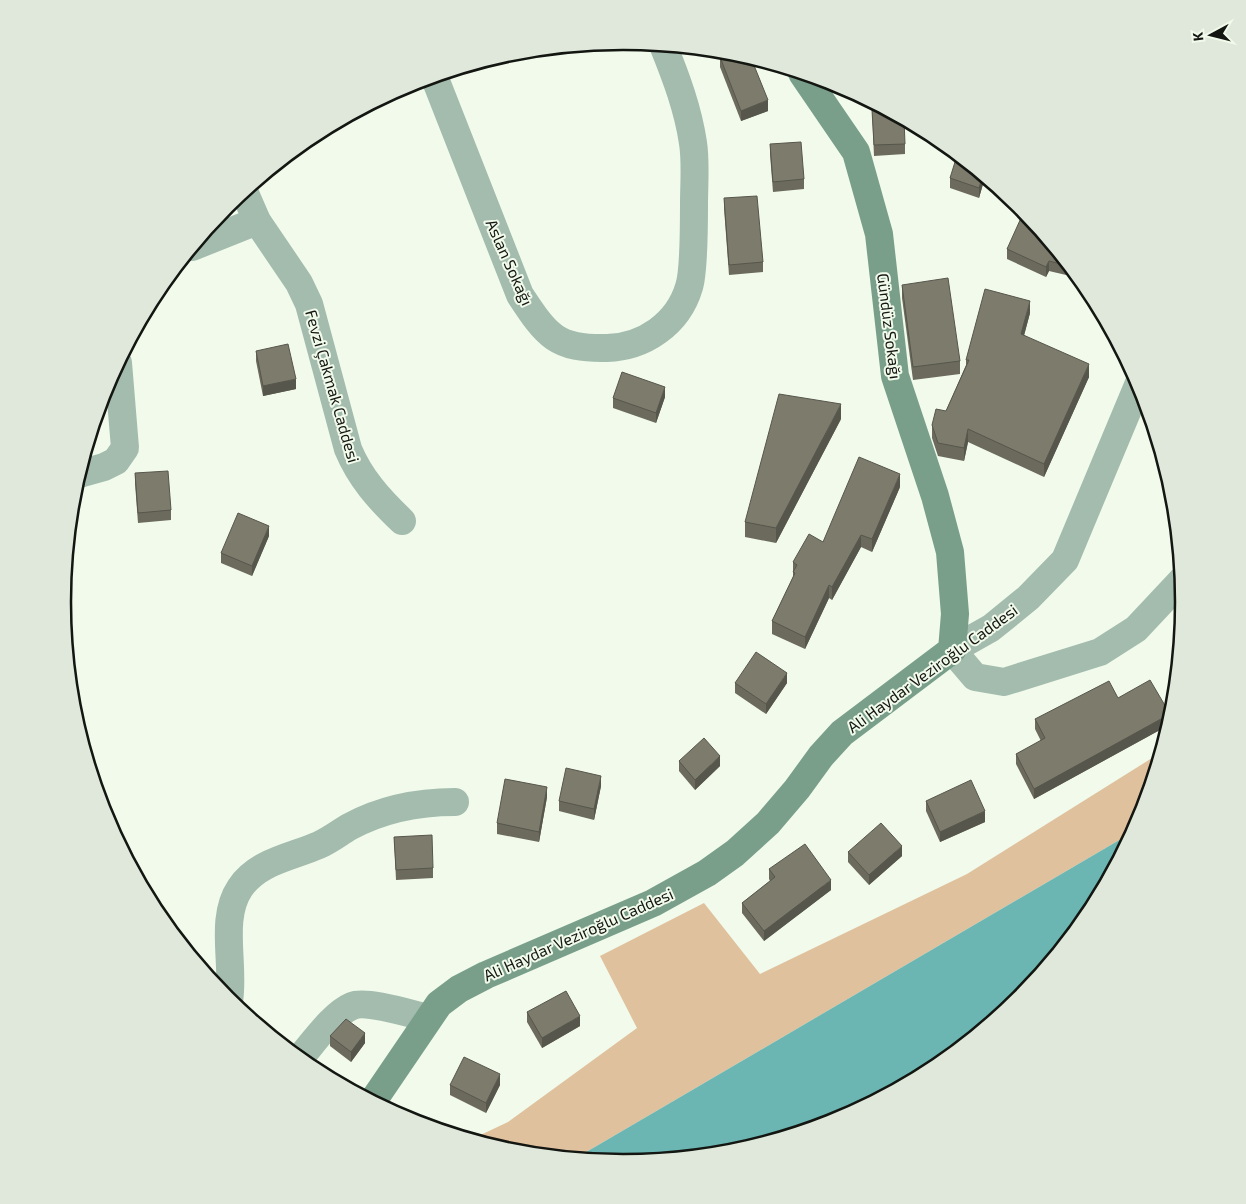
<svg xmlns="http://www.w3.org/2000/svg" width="1246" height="1204" viewBox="0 0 1246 1204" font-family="'Exo 2',sans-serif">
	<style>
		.green { fill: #e0c19e }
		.water { fill: #6bb6b3 }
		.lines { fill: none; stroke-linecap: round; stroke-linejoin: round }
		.minor { stroke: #a3bcae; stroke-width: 28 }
		.secondary { stroke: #799f8b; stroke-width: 28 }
		.wall { fill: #6b6a5d }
		.shaded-wall { fill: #57564c }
		.building { fill: #7c7b6c; stroke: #57564c }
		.labels { text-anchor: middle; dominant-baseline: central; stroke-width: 4; stroke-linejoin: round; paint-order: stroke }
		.street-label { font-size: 16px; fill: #131611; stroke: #f1faeb }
		.rim { fill: none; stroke: #131611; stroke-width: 2.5 }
	</style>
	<rect width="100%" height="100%" fill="#f1faeb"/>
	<polygon class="green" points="1160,753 1141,817 1133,832 576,1158 513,1152 472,1139 508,1122 637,1028 600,956 704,903 760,974 967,874"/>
	<polygon class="water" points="1133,832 1089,914 1019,999 934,1068 837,1120 732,1152 623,1163 576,1158"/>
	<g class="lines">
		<g class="minor">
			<path d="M434,76L520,295C547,336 556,349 607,348C644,347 678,324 689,287C694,272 694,222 694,204C694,184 696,162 693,143C688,109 676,77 663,45"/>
			<path d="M244,191L257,221L299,283L309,304L348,449C360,478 379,499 402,521"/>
			<polyline points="192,247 257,221"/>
			<polyline points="1139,383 1065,560 1028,598 991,628 952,650 975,677 1004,682 1100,652 1136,629 1182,580"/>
			<polyline points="79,474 104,467 116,461 125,448 118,363"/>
			<path d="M229,1001C235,965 219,919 240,888C258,861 292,857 319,845C330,840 339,833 349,827C382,809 418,802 455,802"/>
			<path d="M300,1058C313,1043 333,1014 352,1006C366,1000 411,1014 428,1018"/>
		</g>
		<polyline class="secondary" points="373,1101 439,1004 459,989 486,975 653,903 707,873 735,853 768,823 797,789 821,756 842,733 952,650 955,614 950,552 935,496 895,376 879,234 856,152 802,73"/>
	</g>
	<g class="wall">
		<polygon points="720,57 768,111 741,121 720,67"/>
		<polygon points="838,84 848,89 843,92"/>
		<polygon points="872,110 905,144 905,154 874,156"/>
		<polygon points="770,144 804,179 804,189 773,192 770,154"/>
		<polygon points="967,162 985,177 979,198 950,188 950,178 966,166"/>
		<polygon points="724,198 763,262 763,272 729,275 724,208"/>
		<polygon points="1031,219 1079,278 1049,271 1046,277 1007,259 1007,249 1030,222"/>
		<polygon points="902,285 960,361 960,374 913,380 902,298"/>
		<polygon points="1030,313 1024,335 1089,377 1044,477 968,442 964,461 938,456 932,438 932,425 946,411 966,365 966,360"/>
		<polygon points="256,351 296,389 263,396 256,361"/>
		<polygon points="665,397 656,423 613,408 613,398"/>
		<polygon points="841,419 776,543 745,537 745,522"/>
		<polygon points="135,473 171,510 171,520 138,523 135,483"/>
		<polygon points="900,487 872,552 861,547 832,600 829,598 805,649 772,634 772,621 793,577 793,562 823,542"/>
		<polygon points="269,536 252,576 221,563 221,553"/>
		<polygon points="735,683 787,683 766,714 735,693"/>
		<polygon points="1118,698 1170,722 1169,725 1034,799 1016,764 1016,754 1041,741 1035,729 1035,719"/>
		<polygon points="679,761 720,766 695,790 679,771"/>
		<polygon points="601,786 594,820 559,811 559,801"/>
		<polygon points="547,797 539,842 497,834 497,823"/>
		<polygon points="926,801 985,822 940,842 926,811"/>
		<polygon points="394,837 433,868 433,878 396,880"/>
		<polygon points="848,852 902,856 869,885 848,862"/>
		<polygon points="769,869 831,890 764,941 742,913 742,903 770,881 769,879"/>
		<polygon points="527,1012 580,1026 542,1048 527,1022"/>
		<polygon points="330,1036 365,1043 351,1062 330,1046"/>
		<polygon points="450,1085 500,1085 486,1113 450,1095"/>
	</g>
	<g class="shaded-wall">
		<polygon points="843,87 848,89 843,92"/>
		<polygon points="768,100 768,111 741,121 741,111"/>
		<polygon points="983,175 985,177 979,198 979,188"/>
		<polygon points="1049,261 1049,271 1046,277 1046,267"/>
		<polygon points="1030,301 1030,313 1021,347 1021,334"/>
		<polygon points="1089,364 1089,377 1044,477 1044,464"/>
		<polygon points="296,379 296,389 263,396 263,386"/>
		<polygon points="665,387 665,397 656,423 656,413"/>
		<polygon points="841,404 841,419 776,543 776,528"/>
		<polygon points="968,429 968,442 964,461 964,448"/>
		<polygon points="900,474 900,487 872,552 872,539"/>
		<polygon points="269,526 269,536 252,576 252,566"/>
		<polygon points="861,535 861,547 832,600 832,587"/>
		<polygon points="829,585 829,598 805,649 805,637"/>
		<polygon points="787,673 787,683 766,714 766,704"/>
		<polygon points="1170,714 1169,725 1034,799 1034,789"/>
		<polygon points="720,756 720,766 695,790 695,780"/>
		<polygon points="601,776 601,786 594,820 594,809"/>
		<polygon points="547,787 547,797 539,842 539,832"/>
		<polygon points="985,811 985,822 940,842 940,832"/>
		<polygon points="902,846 902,856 869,885 869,875"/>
		<polygon points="831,880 831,890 764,941 764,931"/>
		<polygon points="580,1016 580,1026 542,1048 542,1038"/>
		<polygon points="365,1033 365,1043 351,1062 351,1052"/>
		<polygon points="500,1074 500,1085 486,1113 486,1103"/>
	</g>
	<g class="building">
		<polygon points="731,52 751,58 768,100 741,111 720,57"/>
		<polygon points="872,110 886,110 904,119 905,144 874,145"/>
		<polygon points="801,142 804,179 773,182 770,144"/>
		<polygon points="955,162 966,166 967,162 983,175 979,188 950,178"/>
		<polygon points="757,196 763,262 729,265 724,198"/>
		<polygon points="1021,218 1030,222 1031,219 1069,266 1049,261 1046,267 1007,249"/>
		<polygon points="948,278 960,361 913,367 902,285"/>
		<polygon points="985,289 1030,301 1021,334 1089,364 1044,464 968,429 964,448 938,443 932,425 936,409 946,411 969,360 966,360"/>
		<polygon points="288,344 296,379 263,386 256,351"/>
		<polygon points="622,372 665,387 656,413 613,398"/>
		<polygon points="779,394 841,404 776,528 745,522"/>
		<polygon points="859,457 900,474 872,539 861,535 832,587 829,585 805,637 772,621 795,573 793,572 797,565 793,562 809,534 823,542"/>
		<polygon points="168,471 171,510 138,513 135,473"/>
		<polygon points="238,513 269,526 252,566 221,553"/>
		<polygon points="756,652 787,673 766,704 735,683"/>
		<polygon points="1150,680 1170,714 1034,789 1016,754 1045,738 1035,719 1109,681 1118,698"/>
		<polygon points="704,738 720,756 695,780 679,761"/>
		<polygon points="566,768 601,776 594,809 559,801"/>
		<polygon points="505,779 547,787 539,832 497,823"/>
		<polygon points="971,780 985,811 940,832 926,801"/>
		<polygon points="881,823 902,846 869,875 848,852"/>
		<polygon points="432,835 433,868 396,870 394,837"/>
		<polygon points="805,844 831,880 764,931 742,903 775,877 769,869"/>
		<polygon points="566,991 580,1016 542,1038 527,1012"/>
		<polygon points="346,1019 365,1033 351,1052 330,1036"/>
		<polygon points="464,1057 500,1074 486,1103 450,1085"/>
	</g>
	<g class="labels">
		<g class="street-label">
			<text transform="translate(510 262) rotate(66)">Aslan Sokağı</text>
			<text transform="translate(890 326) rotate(83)">Gündüz Sokağı</text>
			<text transform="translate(333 386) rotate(74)">Fevzi Çakmak Caddesi</text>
			<text transform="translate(932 668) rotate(-36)">Ali Haydar Veziroğlu Caddesi</text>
			<text transform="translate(578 934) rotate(-24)">Ali Haydar Veziroğlu Caddesi</text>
		</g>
	</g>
	<path d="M0 0H1246V1204H0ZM71 602a552 552 0 1 1 1104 0a552 552 0 1 1-1104 0Z" fill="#dfe8da" fill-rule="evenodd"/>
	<path class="rim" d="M71 602a552 552 0 1 1 1104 0a552 552 0 1 1-1104 0Z"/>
	<g transform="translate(1211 35) rotate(263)" stroke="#f1faeb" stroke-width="4" paint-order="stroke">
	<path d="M0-4L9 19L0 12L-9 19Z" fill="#131611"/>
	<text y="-8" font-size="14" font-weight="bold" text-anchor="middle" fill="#131611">K</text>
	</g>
</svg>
